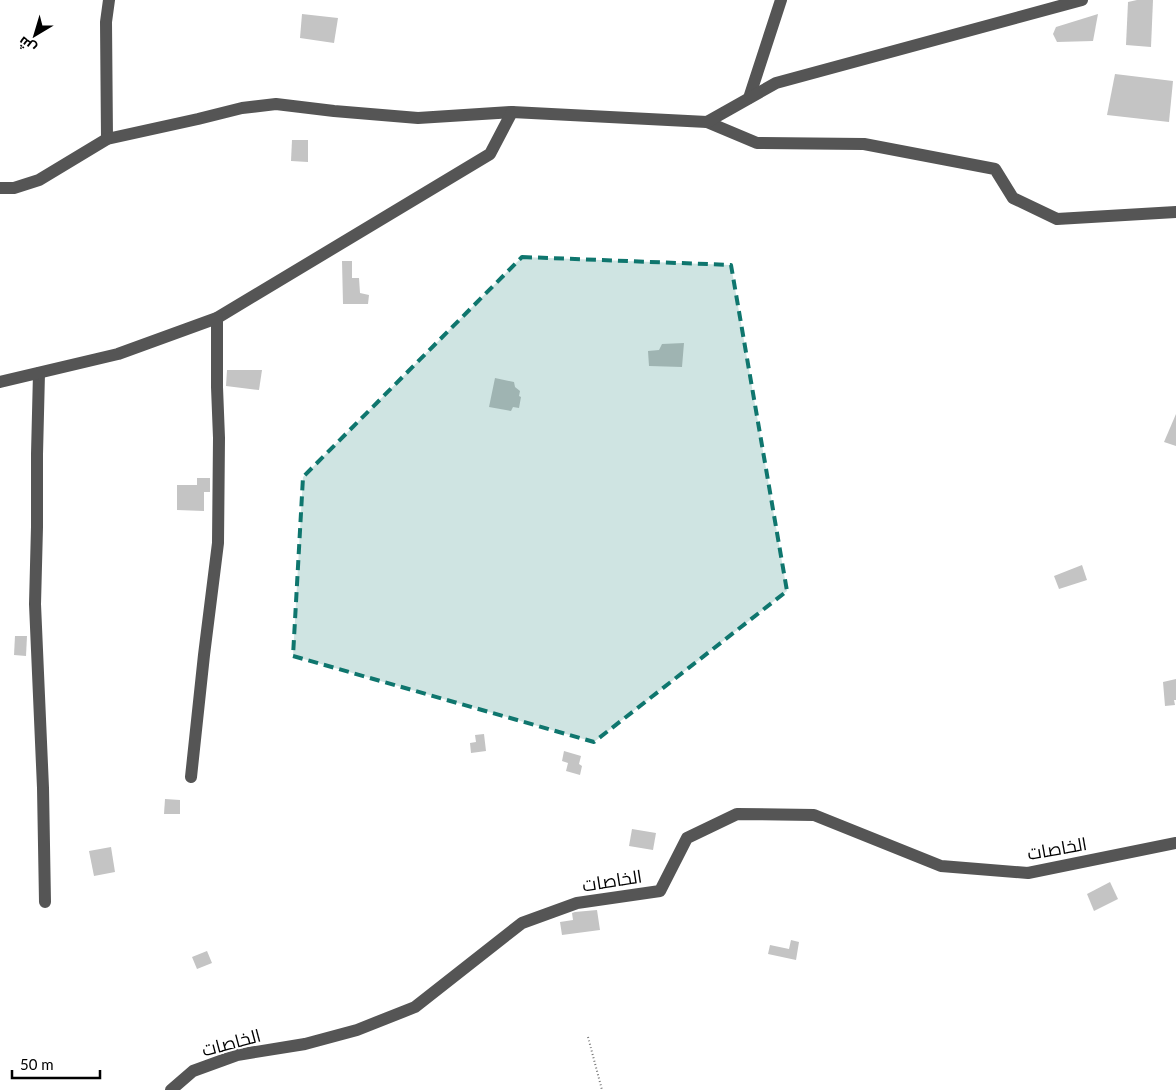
<svg xmlns="http://www.w3.org/2000/svg" width="1176" height="1090" viewBox="0 0 1176 1090" font-family="Lato,Cairo,sans-serif">
	<style>
		.building { fill: #c4c4c4 }
		.lines { fill: none; stroke-linecap: round; stroke-linejoin: round }
		.path { stroke: #777; stroke-width: 2; stroke-dasharray: 1 2.5; stroke-linecap: butt }
		.minor { stroke: #555; stroke-width: 12 }
		.marked { fill: #0f766e; fill-opacity: 0.2; stroke: #0f766e; stroke-width: 4; stroke-dasharray: 10 6; stroke-linejoin: round }
		.labels { text-anchor: middle; dominant-baseline: central; stroke-width: 4; stroke-linejoin: round; paint-order: stroke }
		.street-label { font-size: 18px; fill: #000; stroke: #fff }
	</style>
	<rect width="100%" height="100%" fill="#fff"/>
	<g class="building">
		<polygon points="1137,0 1153,0 1151,47 1126,45 1128,2"/>
		<polygon points="302,14 338,18 334,43 300,38"/>
		<polygon points="1098,14 1093,41 1057,42 1053,34 1056,27"/>
		<polygon points="1115,74 1173,81 1169,122 1107,115"/>
		<polygon points="292,140 308,140 308,162 291,161"/>
		<polygon points="342,261 352,261 352,278 359,278 360,293 369,295 368,304 343,304"/>
		<polygon points="684,343 682,367 649,366 648,351 659,350 662,344"/>
		<polygon points="227,370 262,370 259,390 226,386"/>
		<polygon points="495,378 514,382 515,387 520,391 519,396 521,397 519,408 513,407 511,411 489,407"/>
		<polygon points="1176,414 1176,446 1164,442"/>
		<polygon points="197,478 210,478 210,492 204,492 204,511 177,510 177,485 197,485"/>
		<polygon points="1082,565 1087,580 1059,589 1054,576"/>
		<polygon points="15,636 27,636 26,656 14,655"/>
		<polygon points="1176,679 1176,700 1174,700 1175,705 1165,706 1163,682"/>
		<polygon points="484,734 486,751 471,753 470,743 476,742 475,735"/>
		<polygon points="564,751 581,756 579,764 582,766 580,775 566,771 568,763 562,761"/>
		<polygon points="165,799 180,800 180,814 164,814"/>
		<polygon points="632,829 656,833 653,850 629,846"/>
		<polygon points="111,847 115,872 94,876 89,851"/>
		<polygon points="1110,882 1118,899 1094,911 1087,894"/>
		<polygon points="597,910 600,930 562,935 560,922 573,920 572,913 575,912"/>
		<polygon points="791,940 799,942 796,960 768,954 770,945 789,949"/>
		<polygon points="207,951 212,963 197,969 192,957"/>
	</g>
	<g class="lines">
		<polyline class="path" points="588,1037 602,1090"/>
		<g class="minor">
			<polyline points="749,98 781,0"/>
			<polyline points="707,122 757,143 864,144 995,169 1013,198 1057,219 1176,212"/>
			<polyline points="107,139 106,22 109,0"/>
			<polyline points="0,188 14,188 39,180 107,139 198,119 242,108 276,104 334,111 418,118 512,112"/>
			<polyline points="39,373 37,454 37,527 35,604 43,788 45,902"/>
			<polyline points="0,382 118,354 217,318 490,154 512,112 707,122 776,83 1082,0"/>
			<polyline points="191,777 204,655 218,543 219,438 217,387 217,318"/>
			<polyline points="171,1090 193,1071 237,1055 305,1044 357,1030 415,1007 522,923 577,903 660,891 687,838 737,814 814,815 941,866 1028,873 1176,843"/>
		</g>
	</g>
	<path class="marked" d="M522,257L731,265L787,591L594,742L293,656L303,477Z"/>
	<g class="labels">
		<g class="street-label">
			<text transform="translate(1057 848) rotate(-10)">الخاصات</text>
			<text transform="translate(612 880) rotate(-9)">الخاصات</text>
			<text transform="translate(231 1042) rotate(-15)">الخاصات</text>
		</g>
	</g>
	<g transform="translate(35 35) rotate(218)" stroke="#ffffff" stroke-width="4" paint-order="stroke">
	<path d="M0-4L9 19L0 12L-9 19Z" fill="#000000"/>
	<text y="-8" font-size="14" font-weight="bold" text-anchor="middle" fill="#000000">ش</text>
	</g>
	<path d="M12 1070v8h88v-8" fill="none" stroke="#000000" stroke-width="2.5"/>
	<text x="20" y="1070" font-size="15" fill="#000000" stroke="#ffffff" stroke-width="4" paint-order="stroke">50 m</text>
</svg>
